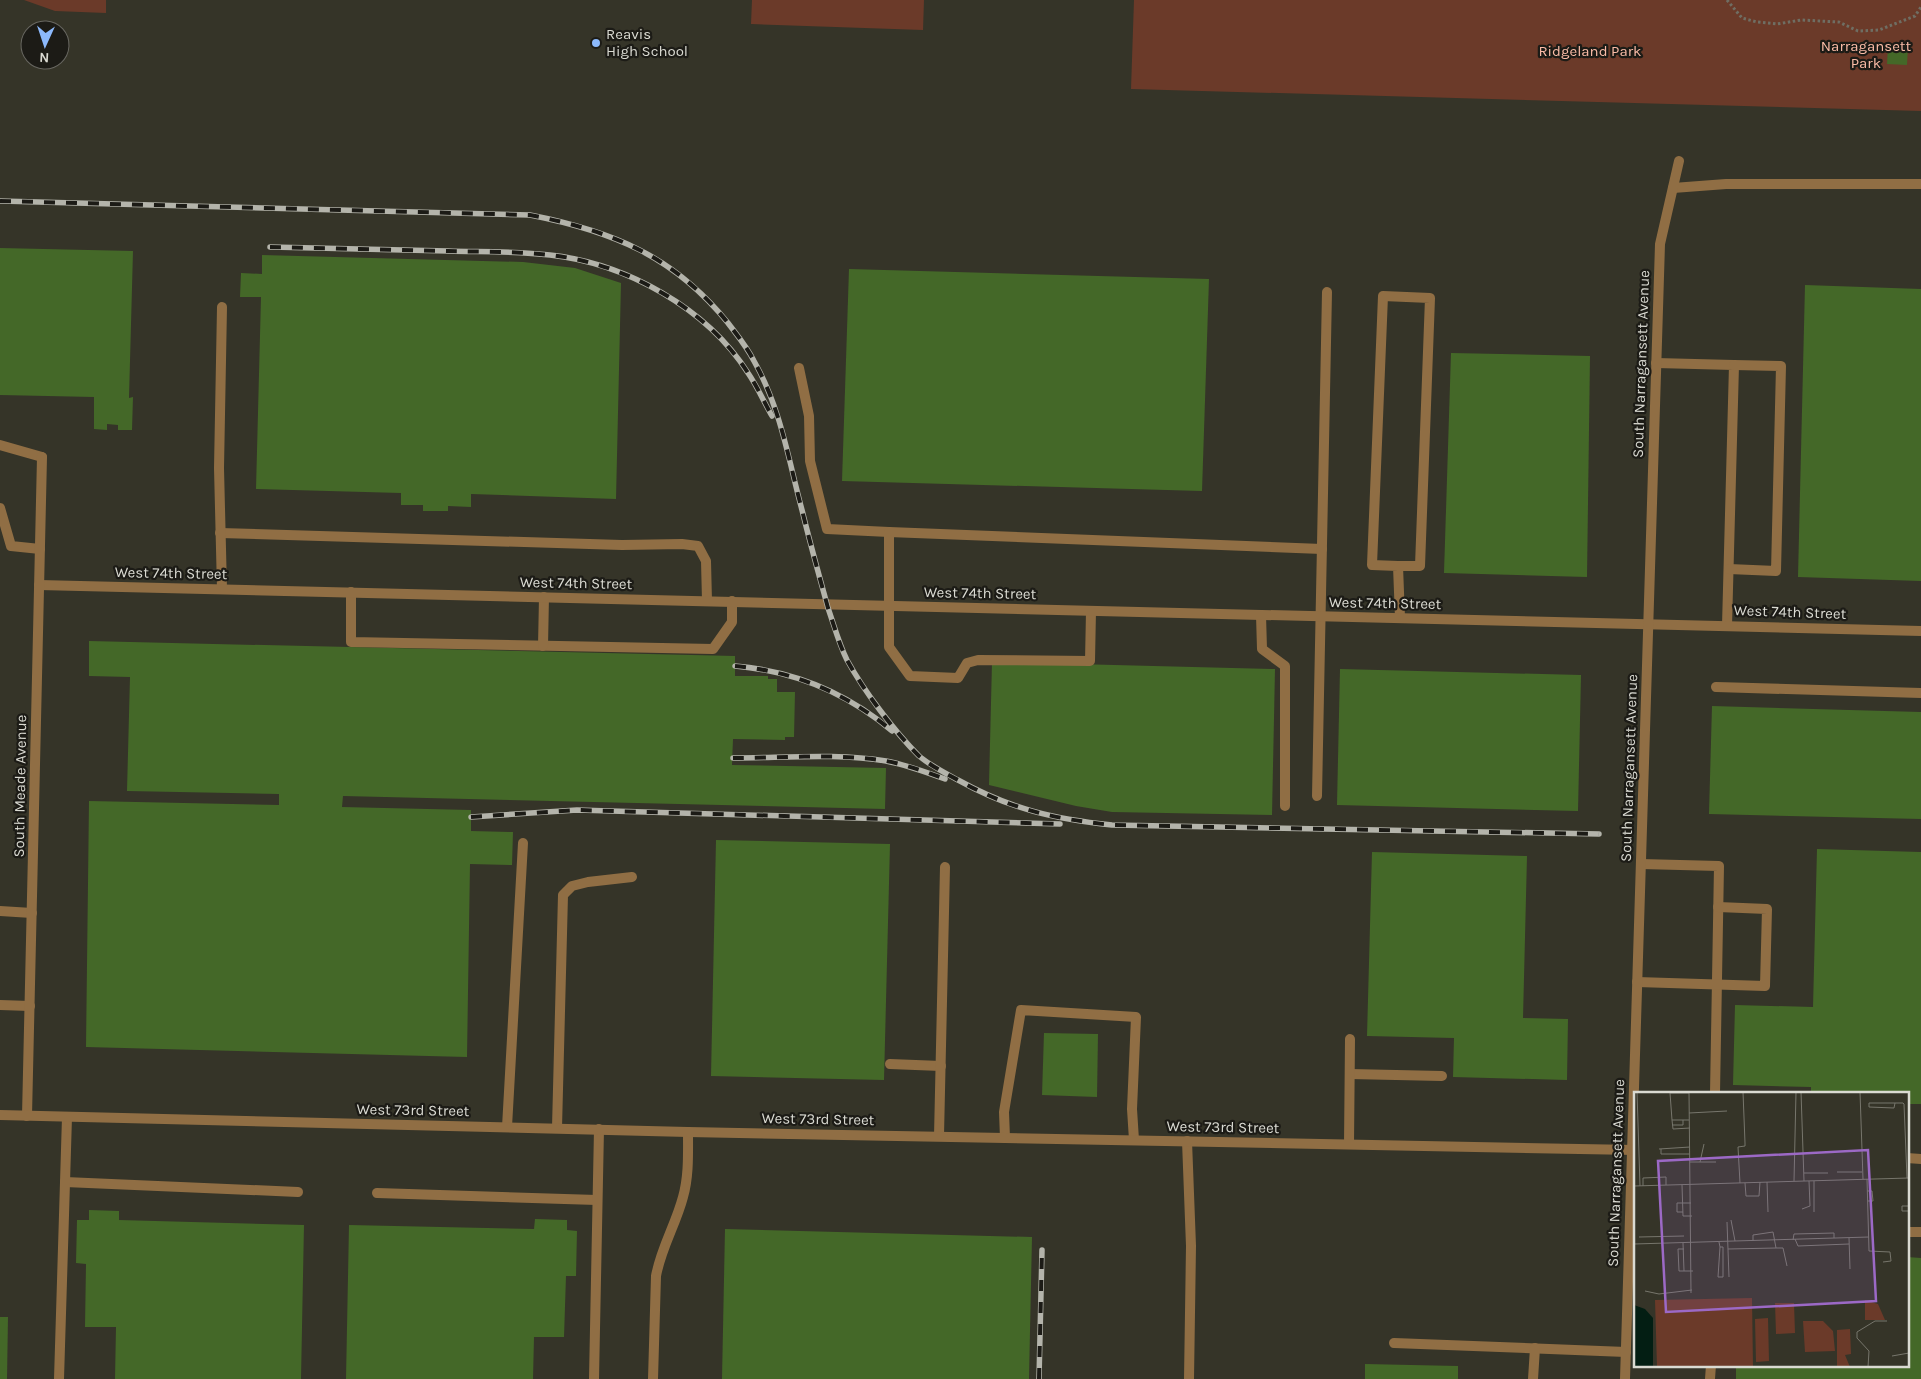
<svg xmlns="http://www.w3.org/2000/svg" width="1921" height="1379" viewBox="0 0 1921 1379" font-family="Karla,sans-serif">
	<style>
		.green { fill: #6b3a29 }
		.building { fill: #446828 }
		.lines { fill: none; stroke-linecap: round; stroke-linejoin: round }
		.path { stroke: #6f6e63; stroke-width: 3; stroke-dasharray: 2.5 2.5; stroke-linecap: butt }
		.service { stroke: #906e44; stroke-width: 10 }
		.minor { stroke: #906e44; stroke-width: 10 }
		.tertiary { stroke: #906e44; stroke-width: 10 }
		.rail-casing { stroke: #b4b4ab; stroke-width: 5.5 }
		.rail { stroke: #1c1b16; stroke-width: 4; stroke-dasharray: 11; stroke-linecap: butt }
		.poi-dot { fill: #8cb9fc; stroke: #1c1b16; stroke-width: 2 }
		.labels { text-anchor: middle; dominant-baseline: central; stroke-width: 4.5; stroke-linejoin: round; paint-order: stroke }
		.poi-label { font-size: 15px; fill: #dadad2; stroke: #1c1b16; text-anchor: start }
		.park-label { font-size: 15px; fill: #fbbca7; stroke: #1c1b16 }
		.street-label { font-size: 15px; fill: #dadad2; stroke: #1c1b16 }
		.inset-road { fill: none; stroke: #77766c; stroke-width: 1 }
		.view { fill: #9c69c6; fill-opacity: 0.15; stroke: #9c69c6; stroke-width: 2.5 }
		.inset-edge { fill: none; stroke: #dadad2; stroke-width: 2.5 }
	</style>
	<rect width="100%" height="100%" fill="#353428"/>
	<g class="green">
		<polygon points="24,0 106,0 106,13 55,11"/>
		<polygon points="752,0 924,0 923,30 751,24"/>
		<polygon points="1134,0 1921,0 1921,111 1131,89"/>
	</g>
	<g class="building">
		<polygon points="1888,45 1908,46 1907,65 1887,64"/>
		<polygon points="0,248 133,251 129,398 133,397 132,430 118,430 118,425 107,424 107,430 94,429 94,397 0,395"/>
		<polygon points="262,255 523,262 575,268 621,283 616,499 471,494 471,507 448,506 448,511 423,511 423,505 401,505 401,493 256,489 261,297 240,297 241,273 262,274"/>
		<polygon points="849,269 1209,279 1202,491 842,481"/>
		<polygon points="1805,285 1921,289 1921,581 1798,577"/>
		<polygon points="1451,353 1590,356 1587,577 1444,573"/>
		<polygon points="89,641 735,656 735,676 768,676 768,679 777,679 777,692 795,692 794,737 785,737 785,740 733,739 732,765 886,768 885,809 343,796 342,807 471,810 471,831 513,832 512,865 470,864 467,1057 86,1047 89,801 279,805 279,794 127,791 130,677 89,676"/>
		<polygon points="992,662 1275,669 1272,815 1112,812 1076,806 989,785"/>
		<polygon points="1340,669 1581,675 1578,811 1337,805"/>
		<polygon points="1712,706 1921,712 1921,819 1709,814"/>
		<polygon points="716,840 890,844 884,1080 711,1076"/>
		<polygon points="1817,849 1921,852 1921,1104 1907,1104 1907,1093 1811,1093 1811,1087 1733,1085 1735,1005 1813,1007"/>
		<polygon points="1372,852 1527,856 1523,1018 1568,1019 1567,1080 1453,1077 1454,1038 1367,1036"/>
		<polygon points="1044,1033 1098,1034 1097,1097 1042,1095"/>
		<polygon points="89,1210 119,1211 119,1220 304,1225 301,1379 115,1379 116,1327 85,1327 86,1264 76,1263 77,1220 89,1220"/>
		<polygon points="535,1219 567,1220 567,1230 577,1231 576,1276 566,1276 564,1337 534,1337 533,1379 346,1379 349,1225 534,1229"/>
		<polygon points="725,1229 1032,1237 1029,1379 722,1379"/>
		<polygon points="1907,1257 1921,1258 1921,1379 1736,1379 1736,1365 1907,1365"/>
		<polygon points="0,1317 8,1317 7,1379 0,1379"/>
		<polygon points="1365,1364 1458,1366 1458,1379 1365,1379"/>
	</g>
	<g class="lines">
		<polyline class="path" points="1727,0 1742,18 1757,22 1777,24 1801,20 1839,22 1858,31 1879,30 1915,16 1921,7"/>
		<g class="service">
			<polyline points="1673,188 1726,184 1921,184"/>
			<polyline points="1656,363 1734,365 1727,626"/>
			<polyline points="799,368 809,416 810,461 827,529 889,532"/>
			<polyline points="0,445 42,457"/>
			<polyline points="0,508 11,546 40,549"/>
			<polyline points="220,533 622,545 682,544 698,546 706,561 707,601"/>
			<polyline points="1398,566 1420,566 1430,298 1383,296 1372,565 1398,566 1400,618"/>
			<polyline points="1729,569 1776,571 1781,366 1734,365"/>
			<polyline points="222,589 219,468 222,307"/>
			<polyline points="351,592 351,642 713,649 732,622 732,601"/>
			<polyline points="1091,611 1090,661 978,660 967,663 958,678 910,676 889,647 889,532 1322,549"/>
			<polyline points="1261,615 1262,649 1285,666 1285,806"/>
			<polyline points="543,646 544,597"/>
			<polyline points="1716,687 1921,693"/>
			<polyline points="1317,796 1327,292"/>
			<polyline points="1641,864 1719,866 1715,1093"/>
			<polyline points="0,911 32,913"/>
			<polyline points="1637,982 1765,986 1767,909 1718,907"/>
			<polyline points="0,1005 30,1006"/>
			<polyline points="890,1064 941,1066"/>
			<polyline points="1350,1074 1442,1076"/>
			<polyline points="507,1127 523,843"/>
			<polyline points="557,1128 563,895 572,886 588,882 632,877"/>
			<polyline points="939,1136 945,867"/>
			<polyline points="1005,1138 1004,1112 1021,1010 1136,1017 1132,1109 1134,1140"/>
			<polyline points="1187,1141 1191,1246 1189,1379"/>
			<polyline points="1349,1144 1350,1039"/>
			<polyline points="65,1182 298,1192"/>
			<polyline points="377,1193 597,1200"/>
			<polyline points="1907,1232 1921,1232"/>
			<polyline points="1394,1343 1626,1352"/>
			<polyline points="59,1379 67,1117"/>
			<polyline points="594,1379 599,1129"/>
			<path d="M653,1379L656,1276C661,1248 676,1224 683,1197C689,1176 688,1153 688,1132"/>
			<polyline points="1533,1379 1535,1348"/>
			<polyline points="1710,1379 1711,1365"/>
		</g>
		<g class="minor">
			<polyline points="39,585 1921,631"/>
			<polyline points="27,1116 42,457"/>
			<polyline points="1625,1379 1660,244 1679,161"/>
		</g>
		<g class="tertiary">
			<polyline points="0,1115 688,1132 1635,1150"/>
			<polyline points="1907,1158 1921,1159"/>
		</g>
		<defs>
			<g id="rail">
				<path d="M0,201L530,215C612,231 674,256 728,323C737,335 747,347 754,361C781,409 788,458 802,510C810,543 819,575 828,608C834,625 839,644 847,660C864,691 894,731 919,756C931,766 945,773 958,780C1010,809 1054,819 1112,825L1599,834"/>
				<path d="M270,247C329,248 389,250 448,251C481,252 516,251 550,255C625,263 707,308 748,373C757,386 764,402 772,416"/>
				<path d="M735,666C793,671 847,693 892,731"/>
				<path d="M733,758C782,758 838,753 886,761C907,765 926,772 945,779"/>
				<polyline points="471,817 577,810 1060,824"/>
				<polyline points="1039,1379 1042,1250"/>
			</g>
		</defs>
		<use href="#rail" class="rail-casing"/>
		<use href="#rail" class="rail"/>
	</g>
	<circle class="poi-dot" cx="596" cy="43" r="5"/>
	<g class="labels">
		<g class="poi-label">
			<text x="606" y="34">Reavis<tspan x="606" dy="17">High School</tspan></text>
		</g>
		<g class="park-label">
			<text x="1866" y="46">Narragansett<tspan x="1866" dy="17">Park</tspan></text>
			<text x="1590" y="51">Ridgeland Park</text>
		</g>
		<g class="street-label">
			<text transform="translate(1641 364) rotate(-88)">South Narragansett Avenue</text>
			<text transform="translate(171 573) rotate(1)">West 74th Street</text>
			<text transform="translate(576 583) rotate(1)">West 74th Street</text>
			<text transform="translate(980 593) rotate(1)">West 74th Street</text>
			<text transform="translate(1385 603) rotate(1)">West 74th Street</text>
			<text transform="translate(1790 612) rotate(2)">West 74th Street</text>
			<text transform="translate(1629 768) rotate(-88)">South Narragansett Avenue</text>
			<text transform="translate(20 786) rotate(-89)">South Meade Avenue</text>
			<text transform="translate(413 1110) rotate(1)">West 73rd Street</text>
			<text transform="translate(818 1119) rotate(1)">West 73rd Street</text>
			<text transform="translate(1223 1127) rotate(1)">West 73rd Street</text>
			<text transform="translate(1616 1173) rotate(-88)">South Narragansett Avenue</text>
		</g>
	</g>
	<g transform="translate(1634 1092)">
		<rect width="275" height="275" fill="#353428"/>
		<path d="M118,206L119,275H23L21,208ZM231,208L244,212L251,228H231ZM141,211H160L161,241L142,242ZM134,226L135,269L122,270L121,227ZM169,229H189L199,239L201,259L171,260ZM216,237L217,262L211,263L216,275H203V238Z" fill="#6b3a29"/>
		<path d="M0,213L11,217L19,226V275H0Z" fill="#031e13"/>
		<path class="inset-road" d="M3,0L6,94M55,0L57,201M167,0L170,89M226,0L229,87M261,11L260,16L235,15V11H269L270,12L273,86M55,21L93,19M38,28L36,1H55M55,28H38L39,37L56,36M38,33H49V28M25,57L56,55M27,57V62H56M56,70H82M66,70L70,52M203,80H228M170,81H194M233,87L235,159L256,160L257,169L249,170M160,89L162,0M133,90L134,120M106,91L104,55L111,54V51L109,0M111,91L112,104H125L126,90M48,93L49,124H58M0,94L275,86M9,94V86L32,85V93M233,99H238L239,109H234M275,114H268V119H275M168,117L176,114L175,89M49,120H43V111H57M180,120V89M97,128L101,149M93,130L95,185M5,145L50,144M215,146L216,177M161,147L164,154L215,152M159,148L160,142L200,141V146M85,150L86,155H89V185H84L86,155M49,151L50,179H59M0,152L235,145M142,156H149L153,174M50,157H44L45,179H50M94,157L142,156L139,140L119,143V149M11,199L25,202L58,198M258,264L275,261M170,275H191M234,275L235,259L223,246V240L241,229H253"/>
		<path class="view" d="M234,58L242,209L32,220L24,69Z"/>
		<rect width="275" height="275" class="inset-edge"/>
	</g>
	<g transform="translate(45 45) rotate(183)"><circle r="24" fill="#1c1b16" stroke="#686761"/>
	<path d="M0-4L9 19L0 12L-9 19Z" fill="#8cb9fc"/>
	<text y="-8" font-size="14" font-weight="bold" text-anchor="middle" fill="#dadad2">N</text>
	</g>
</svg>
